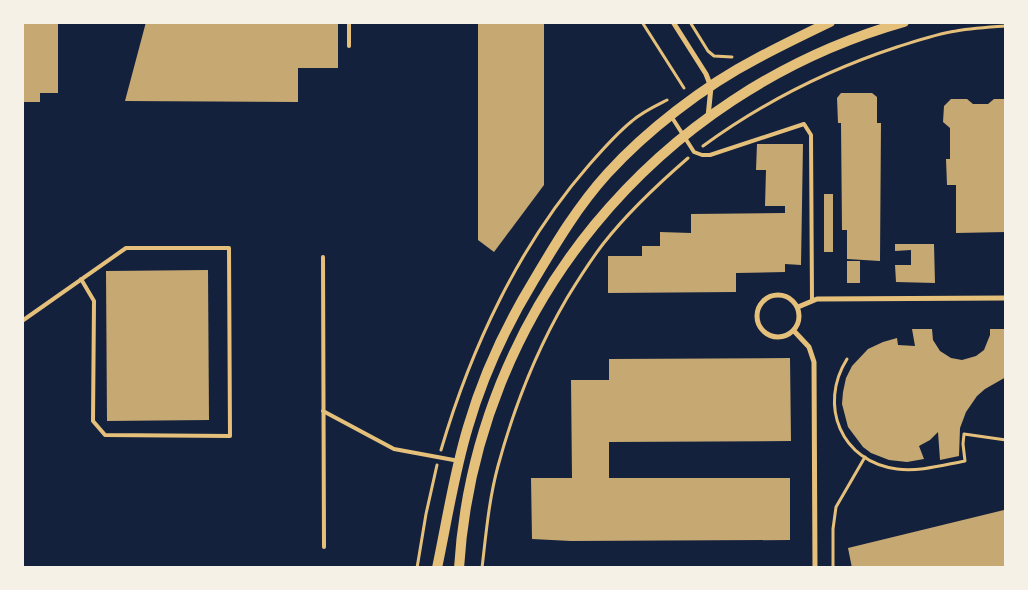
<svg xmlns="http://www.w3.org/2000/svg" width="1028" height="590" viewBox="0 0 1028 590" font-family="'Open Sans',sans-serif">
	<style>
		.building { fill: #c6a872 }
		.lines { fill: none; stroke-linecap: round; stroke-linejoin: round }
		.path { stroke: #e5c07b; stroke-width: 3 }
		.service { stroke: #e5c07b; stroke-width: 4 }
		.minor { stroke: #e5c07b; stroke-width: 5 }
		.secondary { stroke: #e5c07b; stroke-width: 10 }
	</style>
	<rect width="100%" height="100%" fill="#14213d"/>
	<g class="building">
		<polygon points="22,22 58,22 58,93 40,93 40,102 24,102 24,99 22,99"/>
		<polygon points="146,22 338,22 338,68 298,68 298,102 125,101"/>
		<polygon points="478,22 544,22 544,185 494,252 478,240"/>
		<polygon points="841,93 872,93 877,97 877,123 881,123 880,261 847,259 847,230 842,230 841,123 838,123 837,98"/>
		<polygon points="951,99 967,99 973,104 988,104 994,99 1006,99 1006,232 956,233 956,185 947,185 946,159 950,159 950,128 943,122 944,106"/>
		<polygon points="757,144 803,144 801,265 785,264 785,272 736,273 736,292 608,293 608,256 642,256 642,246 660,246 660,232 691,233 691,214 785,213 785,206 765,206 766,170 756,170"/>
		<rect x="824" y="194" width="9" height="58"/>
		<polygon points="895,244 934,244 935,283 896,282 895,265 911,265 911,250 895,251"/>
		<rect x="847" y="261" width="13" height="22"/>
		<polygon points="208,270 209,420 107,421 106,271"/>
		<polygon points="912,329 932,329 933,340 940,351 951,358 962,360 976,356 984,350 990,335 990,329 1006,329 1006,377 985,389 977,396 966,412 960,428 959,456 940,460 938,432 930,440 919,446 924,459 907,462 889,460 871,453 863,447 848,427 842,404 843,392 846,378 852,366 868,349 883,342 897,338 898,345 915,346"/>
		<polygon points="790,358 791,441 609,442 609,478 790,478 790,540 571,541 532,539 531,478 572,478 571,380 609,380 609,359"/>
		<polygon points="1004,510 1006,517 1006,568 852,568 848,548"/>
	</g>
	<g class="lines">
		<g class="path">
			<polyline points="642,22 684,88"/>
			<polyline points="690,22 708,51 714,56 732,57"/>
			<path d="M703,146C762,103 827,70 897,47C916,41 936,34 956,31C972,28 989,27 1006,26"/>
			<path d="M847,359C818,405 841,462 897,469C919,472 943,465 965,461L963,444L964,434L1006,440"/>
			<path d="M441,450C471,348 519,245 589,165C603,149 616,134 632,121C642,112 655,106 667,100"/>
			<polyline points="417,568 426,514 437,465"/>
			<path d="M482,568C486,534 489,499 498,466C514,407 536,351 567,298C578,280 590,261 603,244C628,212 658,184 688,158"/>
			<polyline points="833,568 833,529 836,507 865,457"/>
		</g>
		<g class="service">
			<polyline points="349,46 349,22"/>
			<polyline points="671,116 694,152 702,155 710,155 804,124 811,135 812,301"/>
			<polyline points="323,257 324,547"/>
			<polyline points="22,321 126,248 229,248 230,436 105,435 93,421 94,301 81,279"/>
			<polyline points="323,411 394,449 459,461"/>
			<polyline points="259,568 390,568"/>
		</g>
		<g class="minor">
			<polyline points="673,22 706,74 711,87 708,117"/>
			<circle cx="778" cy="316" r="21"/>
			<polyline points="798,307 817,299 1006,298"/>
			<polyline points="794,331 809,347 814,362 815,568"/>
		</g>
		<g class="secondary">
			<path d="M437,568C447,521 454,473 468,427C483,375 506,326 534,280C556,243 578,206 607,174C646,131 704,86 756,59C780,46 805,34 830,22"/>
			<path d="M459,568C475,310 657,92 904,22"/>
		</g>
	</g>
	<rect width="1028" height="590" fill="none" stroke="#f6f1e7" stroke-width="48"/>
</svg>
